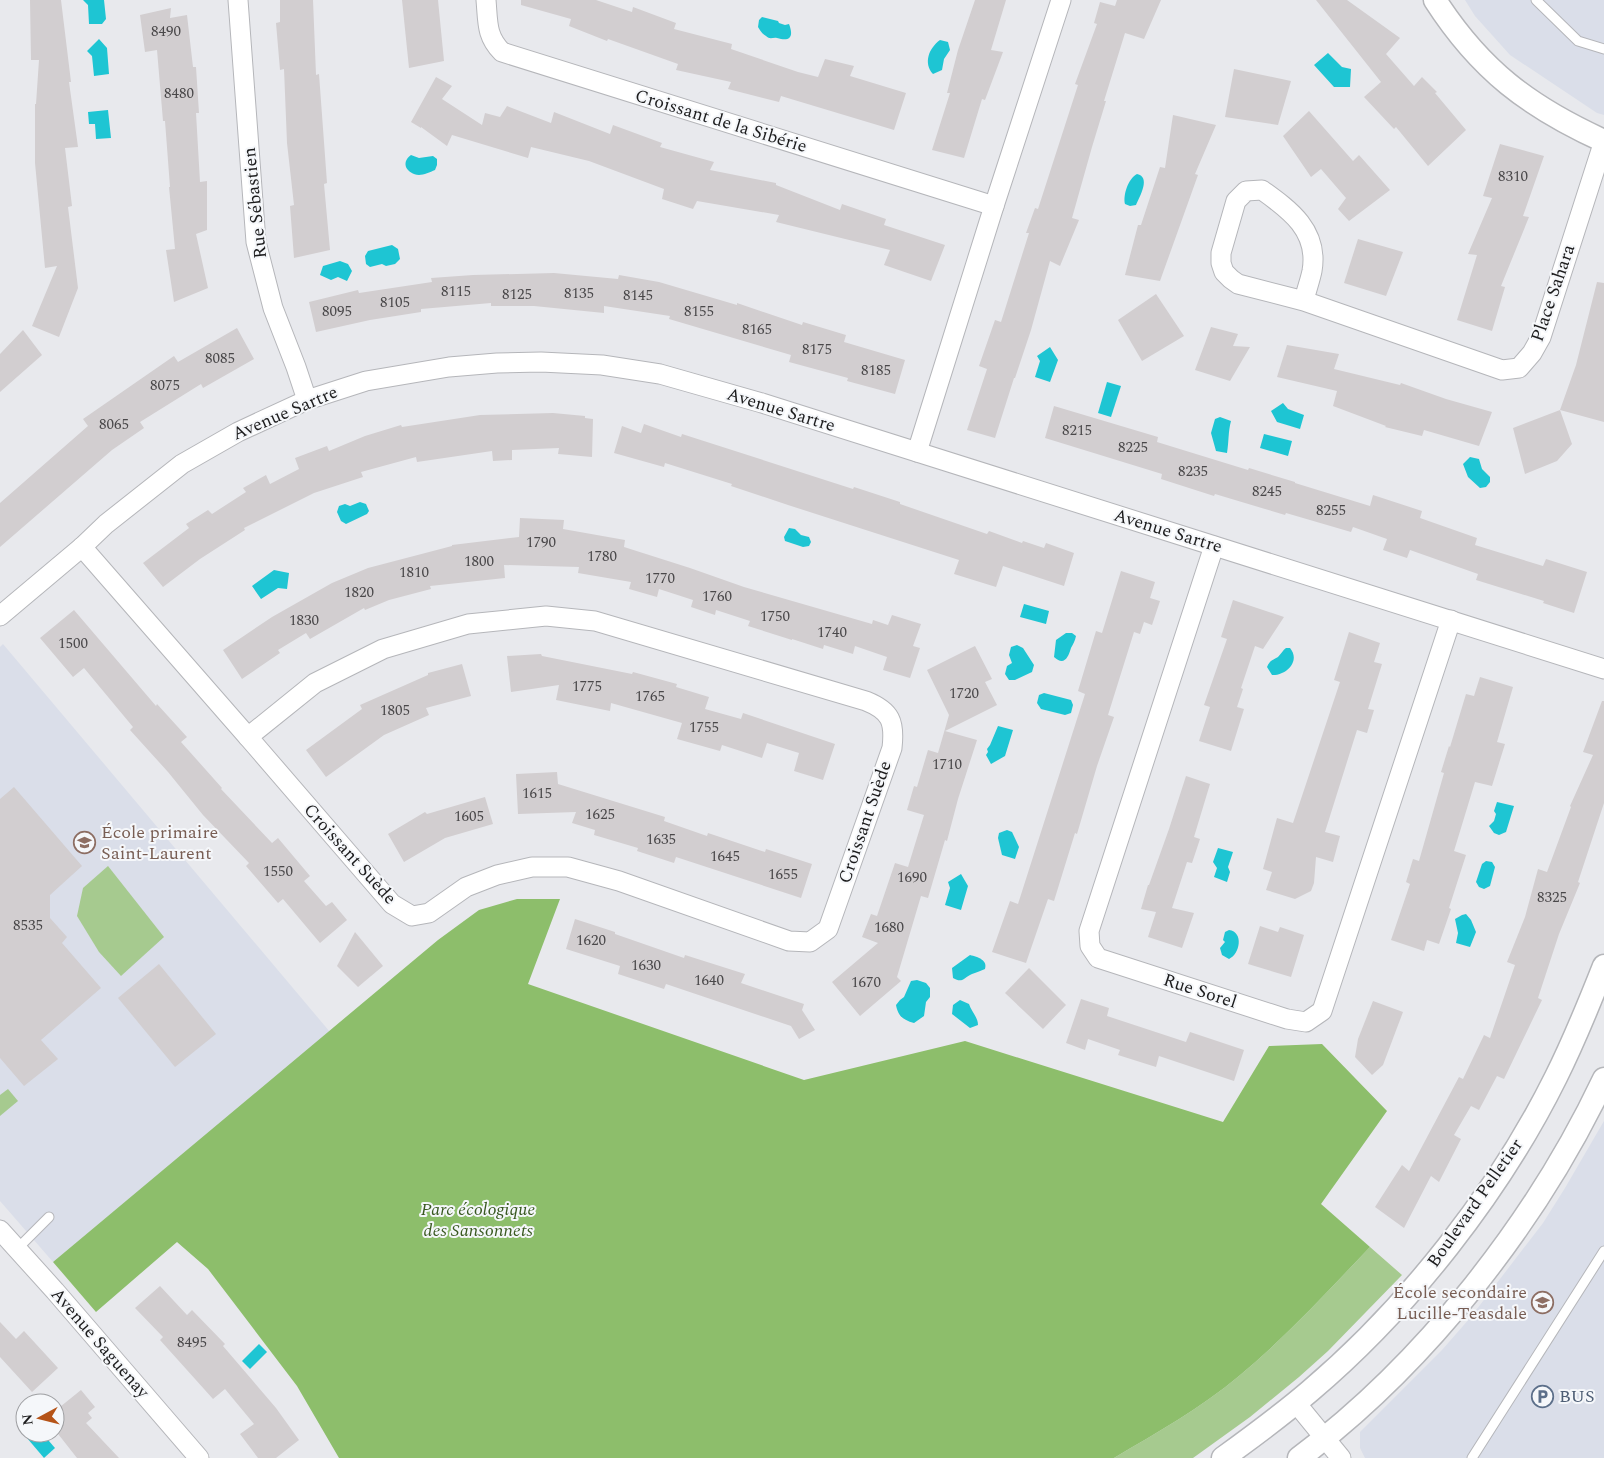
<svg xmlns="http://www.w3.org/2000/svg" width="1604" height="1458" viewBox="0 0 1604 1458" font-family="Spectral,serif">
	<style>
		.built { fill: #dadee9 }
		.green { fill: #a6ca8f }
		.forest { fill: #8dbe6b }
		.water { fill: #1ec5d3 }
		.building { fill: #d2ced0 }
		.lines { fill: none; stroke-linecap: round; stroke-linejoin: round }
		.service-casing { stroke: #b5b6ba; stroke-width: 11 }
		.minor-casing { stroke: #b5b6ba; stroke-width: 21 }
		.tertiary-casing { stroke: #b5b6ba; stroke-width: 25 }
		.service { stroke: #fff; stroke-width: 9 }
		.minor { stroke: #fff; stroke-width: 19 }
		.tertiary { stroke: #fff; stroke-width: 22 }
		.labels { text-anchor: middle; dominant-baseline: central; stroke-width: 4; stroke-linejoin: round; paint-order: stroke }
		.number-label { font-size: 15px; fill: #4a484a }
		.street-label { font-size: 18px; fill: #1c1c1d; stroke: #f5f7fa }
		.education-label { font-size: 18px; fill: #785e54; stroke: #f5f7fa; text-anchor: start }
		.park-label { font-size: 18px; font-style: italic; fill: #395920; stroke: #f5f7fa }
		.service-label { font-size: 18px; fill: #4e5e75; stroke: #f5f7fa; text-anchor: start }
	</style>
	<rect width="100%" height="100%" fill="#e8e9ed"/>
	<g class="built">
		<polygon points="1465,0 1604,0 1604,115 1597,113 1510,55 1475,16"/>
		<polygon points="3,644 330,1032 53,1262 0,1201 0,647"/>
		<polygon points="1604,1121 1604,1458 1365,1458 1360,1448 1360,1432 1442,1350 1470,1318 1543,1223 1565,1188"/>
	</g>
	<g class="green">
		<polygon points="108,866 164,937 121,976 99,952 77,916 83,888"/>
		<polygon points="8,1089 18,1101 0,1116 0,1095"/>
		<path d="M1370,1247L1402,1275L1328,1351L1299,1377L1250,1417L1193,1458H1114C1156,1433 1201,1408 1239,1376C1286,1337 1328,1291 1370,1247Z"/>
	</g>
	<path class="forest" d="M517,899H560L528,984L804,1080L965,1041L1223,1122L1269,1046L1322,1044L1387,1111L1321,1204L1370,1247C1328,1291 1286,1337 1239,1376C1201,1408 1156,1433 1114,1458H339L297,1386L208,1269L177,1242L96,1312L53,1262L438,940L479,910Z"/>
	<g class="water">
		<polygon points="83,0 104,0 106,19 102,24 89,24 88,5"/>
		<path d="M762,17L778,21L779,23L785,25L789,24C794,37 790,42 777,38C773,37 770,40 766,36C762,34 760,30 758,27L759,20Z"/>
		<polygon points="99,39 107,48 109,74 94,76 92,56 87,51"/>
		<path d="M940,40L948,42L950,50L944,59L942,70L933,74C923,63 929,48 940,40Z"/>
		<polygon points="1328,53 1342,67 1351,69 1350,87 1334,87 1314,65"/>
		<polygon points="108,110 111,138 96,139 95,124 89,124 88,112"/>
		<path d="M411,155L419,158L433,156L437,159V165L435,170C430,172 424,175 419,175C407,174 400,163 411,155Z"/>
		<path d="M1137,174C1151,177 1140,196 1136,205L1130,206L1125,204C1123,195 1128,179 1137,174Z"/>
		<polygon points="392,245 398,249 400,259 395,264 386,266 382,264 370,267 366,264 365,256 368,251"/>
		<polygon points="340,261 348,264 352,271 347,281 338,277 331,280 320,275 323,266"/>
		<polygon points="1050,347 1058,360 1050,382 1035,377 1040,361 1037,356"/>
		<polygon points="1107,382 1121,386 1111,417 1098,413"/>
		<polygon points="1283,403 1288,409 1304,415 1300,429 1277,422 1271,411"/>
		<path d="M1220,417L1231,421C1228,432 1229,441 1227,453L1216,451L1211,433L1215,419Z"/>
		<polygon points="1264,434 1292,441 1288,456 1260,448"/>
		<polygon points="1470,457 1479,459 1482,469 1490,477 1490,482 1486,487 1480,488 1468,477 1463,464"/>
		<polygon points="360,502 366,504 369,511 367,514 346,524 341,521 337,512 339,506 345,504 350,506"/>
		<polygon points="789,528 795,529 801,535 809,537 811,542 809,546 803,547 785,541 784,537"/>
		<polygon points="274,570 289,573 287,589 278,588 261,599 252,586"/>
		<polygon points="1024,604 1049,611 1046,624 1020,617"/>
		<path d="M1066,633H1072L1076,636C1075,641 1073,644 1071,648C1068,658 1064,666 1054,657L1056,640Z"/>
		<polygon points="1017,645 1023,648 1034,665 1032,672 1015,680 1009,680 1005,674 1007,666 1012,663 1009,655 1011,647"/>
		<path d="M1286,648H1290C1301,661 1286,676 1272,675L1267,667C1270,660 1273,660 1278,657C1281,654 1283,650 1286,648Z"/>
		<polygon points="1044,693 1071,700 1073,705 1071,713 1065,715 1041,709 1037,703 1039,695"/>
		<polygon points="998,726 1013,730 1005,756 991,764 986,755 988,752 987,749 990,745"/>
		<polygon points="1497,802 1514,806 1506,832 1499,835 1494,833 1489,826 1494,821 1496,814 1494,811"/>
		<polygon points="1007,830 1012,832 1019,847 1015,859 1002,855 998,838 999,833"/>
		<polygon points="1218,848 1233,852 1228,867 1230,872 1227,882 1214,877 1217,868 1213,862"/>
		<polygon points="1486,861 1492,862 1495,867 1490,886 1484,889 1479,887 1476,882 1482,864"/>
		<polygon points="961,874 968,886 961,910 945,905 950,888 948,882"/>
		<polygon points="1466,914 1471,920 1476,932 1470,947 1456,943 1458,933 1455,919 1462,915"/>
		<path d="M1229,930C1244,932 1240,954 1229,959L1222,955L1220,948L1225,942L1223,940L1225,932Z"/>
		<path d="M970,955C978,957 988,960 985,969C981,971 977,972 972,974C964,977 963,984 953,978L952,968Z"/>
		<path d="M917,980L926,983L930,988V997L926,1002L924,1016L914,1023C903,1020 898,1016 896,1005L900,1000L904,997L911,981Z"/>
		<path d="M960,1000L969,1004C971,1011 978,1017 978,1025L970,1028L952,1014L953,1005Z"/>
		<polygon points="259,1344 267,1352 250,1369 242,1361"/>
		<polygon points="32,1433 42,1433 55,1448 44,1458 27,1438"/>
	</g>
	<g class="building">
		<polygon points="30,0 61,0 71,82 69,82 78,147 65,148 72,206 68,207 78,288 59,337 32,326 57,266 45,268 35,163 35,104 36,104 39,60 31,60"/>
		<polygon points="280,0 313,0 316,75 319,74 327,183 324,184 330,250 294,258 290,206 294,205 287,143 284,69 280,70 276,23 280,22"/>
		<polygon points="402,0 438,0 444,61 409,68"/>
		<polygon points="521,0 596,0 632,12 633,7 676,23 674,29 732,44 731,49 798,72 818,77 825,59 854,66 850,76 906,93 894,130 781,96 779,102 728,89 731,82 676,70 678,64 608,39 607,41 569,26 571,19 521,5"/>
		<polygon points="975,0 1006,0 991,50 1003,52 985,100 982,99 964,158 932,150 950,93 947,93 958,50"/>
		<polygon points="1117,0 1161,0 1144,39 1125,33 1104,101 1106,101 1092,147 1072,218 1079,220 1060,266 1050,261 1031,330 1015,378 1014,378 995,438 967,430 987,369 979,366 995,320 1001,322 1029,233 1026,233 1035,208 1038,209 1078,85 1075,84 1097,24 1094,23 1100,2 1115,6"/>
		<polygon points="1316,0 1347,0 1400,38 1386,54 1414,86 1422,77 1437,92 1435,93 1466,130 1428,166 1396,127 1394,129 1364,97 1381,82"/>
		<polygon points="171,8 170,18 187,15 193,67 196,67 199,113 196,113 200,182 207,181 207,230 196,234 208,288 174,302 166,250 175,249 169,187 170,187 165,121 163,121 157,50 145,52 140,15"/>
		<polygon points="1234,69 1291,81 1278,125 1225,117"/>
		<polygon points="436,77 452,86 442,99 482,125 485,113 500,117 507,106 551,123 554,112 610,134 613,125 662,143 660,147 714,162 710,170 776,183 776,185 840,210 842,204 886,219 884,225 945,245 931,281 884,265 890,250 776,222 779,215 697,201 693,209 662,199 664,189 589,161 531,147 528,158 452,135 447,146 421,127 421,128 411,122"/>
		<polygon points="1309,111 1353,161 1359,155 1390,190 1349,221 1338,209 1346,198 1321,169 1311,177 1283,136"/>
		<polygon points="1173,115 1216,125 1195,174 1198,175 1160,281 1125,275 1138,225 1141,225 1160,167 1165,168"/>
		<polygon points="1500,144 1544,156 1523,216 1529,217 1501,286 1505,287 1492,331 1457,320 1477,255 1468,254 1492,198 1483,196"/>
		<polygon points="1358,239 1403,252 1386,296 1344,283"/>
		<polygon points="554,273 618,279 619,275 659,282 737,305 737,303 802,325 803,322 846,335 844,342 905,360 895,394 847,381 848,378 789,362 791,355 669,319 670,316 604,306 604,313 534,306 491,306 491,303 421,309 421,312 370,320 316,332 309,302 358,290 359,293 432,282 431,278 473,275"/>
		<polygon points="1597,282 1604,283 1604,422 1560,410 1572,444 1557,461 1525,474 1513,428 1560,410 1576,365"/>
		<polygon points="1156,294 1184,336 1142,361 1118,320"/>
		<polygon points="1211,327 1238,334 1233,346 1250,347 1230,381 1195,370"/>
		<polygon points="237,328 254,359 203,388 201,384 140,422 144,428 112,450 0,547 0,503 88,426 83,419 174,356 178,362"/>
		<polygon points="23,330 42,355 0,392 0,354"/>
		<polygon points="1287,345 1339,354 1334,369 1400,385 1401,383 1446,399 1492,412 1479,446 1424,430 1422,436 1385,427 1386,426 1333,406 1337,391 1277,377"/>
		<polygon points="1054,406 1158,437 1157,442 1248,470 1249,468 1295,482 1295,483 1370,506 1373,495 1422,511 1420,518 1477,538 1475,545 1543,566 1546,559 1587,572 1574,613 1543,603 1544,601 1476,580 1478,574 1410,550 1407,558 1383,550 1387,539 1353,527 1351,532 1286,513 1285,515 1215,494 1214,496 1161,479 1162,474 1045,438"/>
		<polygon points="553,413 585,416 585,418 593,419 592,457 558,454 559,448 512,450 512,460 493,461 492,451 417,462 416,457 361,472 363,477 314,493 244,528 245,530 200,559 163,587 143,563 189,528 186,524 208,510 212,514 246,492 243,488 266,475 270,484 299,469 295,458 327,446 329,451 365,436 401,425 402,427 480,415"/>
		<polygon points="644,424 681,437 682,434 853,489 854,487 900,502 900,504 987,534 989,531 1022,543 1023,541 1044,548 1046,543 1074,553 1064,586 1003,566 996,587 954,574 959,560 788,505 731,486 732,484 665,463 664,467 614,453 622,426 641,433"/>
		<polygon points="520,518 564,520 563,529 625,540 624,547 690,568 744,587 872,624 873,620 888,625 892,615 921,624 913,646 920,648 910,678 883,670 887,657 855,646 853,654 824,645 823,649 792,639 792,640 748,626 750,621 716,610 715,615 691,607 693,600 659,589 657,597 629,589 631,582 578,573 579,567 504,565 505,578 430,586 431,589 389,600 365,610 364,608 310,639 306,633 278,650 280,653 242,679 223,650 272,617 332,583 368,568 452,546 452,545 519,537"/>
		<polygon points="1121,571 1155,582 1150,598 1160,601 1152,625 1144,622 1140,634 1134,632 1108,715 1114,717 1097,766 1077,834 1075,833 1054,901 1048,899 1026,963 992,952 1010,901 1018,904 1085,694 1078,691 1096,631 1102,633"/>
		<polygon points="1233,600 1284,617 1263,649 1255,646 1241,688 1243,689 1237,707 1244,709 1231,751 1199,741 1210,707 1204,705 1227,639 1221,637"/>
		<polygon points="74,610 156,706 157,704 187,737 181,742 222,788 221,789 272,843 278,838 310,876 304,881 326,906 332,902 347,920 320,943 283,899 278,903 246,866 249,863 203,815 168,772 130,730 133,727 84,668 73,677 40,638"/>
		<polygon points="1349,632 1380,643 1374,662 1382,664 1368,709 1374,710 1367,733 1357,730 1325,832 1340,836 1333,862 1316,857 1314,883 1311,891 1295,899 1266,890 1272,872 1263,869 1277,818 1293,823 1340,682 1334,680"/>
		<polygon points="975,646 992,679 985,682 997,705 945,731 977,740 958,799 947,841 945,840 928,898 921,896 897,977 901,981 860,1016 832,982 878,943 862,937 871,914 877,916 895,863 908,867 924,815 907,810 914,786 917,787 928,750 938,753 949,715 927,670"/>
		<polygon points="541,654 542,656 632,674 633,672 677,684 676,687 709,697 705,709 741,719 743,713 835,744 823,780 794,771 799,753 767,743 762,758 722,745 720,751 677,739 682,723 611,703 610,711 556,700 559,685 511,692 507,656"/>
		<polygon points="462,664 471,696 426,708 429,715 384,735 326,777 306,750 362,709 360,705 428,675 428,673"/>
		<polygon points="1480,677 1513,687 1497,742 1505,744 1492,786 1475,782 1454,851 1466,855 1449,908 1451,909 1439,944 1427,940 1424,951 1391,940 1410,884 1406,882 1413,859 1419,861 1444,773 1441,772 1449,746 1450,747 1466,694 1474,696"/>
		<polygon points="1602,701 1604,701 1604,803 1578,882 1580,883 1559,934 1538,998 1542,1000 1504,1079 1497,1076 1479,1110 1471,1106 1454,1135 1461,1139 1439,1182 1431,1176 1404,1228 1375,1207 1402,1165 1409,1171 1459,1077 1463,1079 1484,1035 1490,1038 1515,965 1507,962 1525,917 1538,869 1547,872 1571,807 1570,806 1593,755 1583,752"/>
		<polygon points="557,772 558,784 665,817 664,821 707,836 708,833 765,852 766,849 812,864 801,898 676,857 674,863 637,851 638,848 594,835 595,830 572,823 576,812 518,814 516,774"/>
		<polygon points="1186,776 1210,784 1194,837 1200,839 1192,863 1187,862 1172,908 1194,913 1182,948 1148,937 1156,912 1141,909 1148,885 1149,885 1169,829"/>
		<polygon points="14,787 82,866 50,895 50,918 67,937 62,943 101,988 41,1040 58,1059 24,1086 0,1058 0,799"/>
		<polygon points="485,797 493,824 445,838 404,862 388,834 425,812 427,814"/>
		<polygon points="575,919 615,932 615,934 684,958 685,955 745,974 741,983 804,1004 802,1010 815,1030 799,1039 791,1026 666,984 664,989 618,974 620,966 566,949"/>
		<polygon points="1260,926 1278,932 1280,927 1304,935 1291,977 1248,964"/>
		<polygon points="355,932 383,966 358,987 337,966"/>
		<polygon points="159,964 216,1034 175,1067 118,998"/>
		<polygon points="1029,968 1066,1005 1043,1029 1005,993"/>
		<polygon points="1081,999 1109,1008 1107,1016 1186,1042 1190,1032 1244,1050 1234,1081 1159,1056 1156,1067 1118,1055 1120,1050 1088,1039 1085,1050 1066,1043"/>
		<polygon points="1373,1001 1403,1012 1383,1065 1372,1075 1355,1057 1358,1039"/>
		<polygon points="160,1286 187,1315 192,1310 225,1344 223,1346 276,1408 299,1440 276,1458 258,1458 240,1434 254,1424 225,1389 213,1399 160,1340 163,1337 135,1308"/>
		<polygon points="0,1322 16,1339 24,1331 58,1368 32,1392 0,1357"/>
		<polygon points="81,1390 95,1407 88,1413 92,1418 86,1423 119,1458 77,1458 55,1430 55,1411"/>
	</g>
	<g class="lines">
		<defs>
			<g id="service">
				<polyline points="1536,0 1578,41 1604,49"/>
				<polyline points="17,1249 49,1217"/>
				<polyline points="1472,1458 1604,1251"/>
			</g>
			<g id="minor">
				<polyline points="238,0 256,242 273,308 296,367 307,400"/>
				<path d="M486,0C488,22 486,36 502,52L994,206"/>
				<path d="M1304,301C1306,291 1310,281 1312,271C1319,231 1290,210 1262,190L1246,191L1236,201L1221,253V263L1224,272L1231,279L1238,284L1304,301L1502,370L1519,368L1532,353L1541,337L1604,141"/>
				<polyline points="917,452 994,206 1061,0"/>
				<polyline points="1214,546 1089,931 1090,946 1098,958 1287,1019 1306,1022 1322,1011 1451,620"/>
				<polyline points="82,547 248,737"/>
				<polyline points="0,616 82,547 106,524 182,464 238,432 307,400 366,381 449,367 497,363 541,362 602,365 660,374 762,403 1604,669"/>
				<path d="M546,616L595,621L866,701C891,711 895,722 892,748L828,929L810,942L789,941L619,881L568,867H532L497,875L466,887L429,913L412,916L392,904L248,737L315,683L383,649L468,624Z"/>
				<polyline points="0,1230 55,1291 199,1458"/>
				<polyline points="1296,1403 1341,1458"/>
			</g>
			<g id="tertiary">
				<path d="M1435,0C1480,70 1529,107 1604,141"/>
				<path d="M1223,1458C1252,1437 1282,1415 1310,1391C1408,1308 1499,1192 1556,1077C1574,1041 1589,1004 1604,966"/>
				<path d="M1299,1458C1425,1364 1537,1221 1604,1079"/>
			</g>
		</defs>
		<use href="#service" class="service-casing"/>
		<use href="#minor" class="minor-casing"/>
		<use href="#tertiary" class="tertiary-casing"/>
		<use href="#service" class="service"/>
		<use href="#minor" class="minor"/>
		<use href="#tertiary" class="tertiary"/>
	</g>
	<defs>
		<symbol id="school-ring" viewBox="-11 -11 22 22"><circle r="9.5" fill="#f5f7fa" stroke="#8d6e63" stroke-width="1.5"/><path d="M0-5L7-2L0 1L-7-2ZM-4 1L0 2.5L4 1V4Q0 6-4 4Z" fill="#8d6e63"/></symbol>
		<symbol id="parking-ring" viewBox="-11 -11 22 22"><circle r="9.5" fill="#f5f7fa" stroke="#5c6f8a" stroke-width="1.5"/><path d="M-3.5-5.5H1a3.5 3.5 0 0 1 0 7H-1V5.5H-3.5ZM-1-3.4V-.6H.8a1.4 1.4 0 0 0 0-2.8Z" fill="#5c6f8a"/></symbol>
	</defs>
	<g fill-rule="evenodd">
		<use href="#school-ring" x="72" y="830" width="25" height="25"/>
		<use href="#school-ring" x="1530" y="1290" width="25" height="25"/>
		<use href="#parking-ring" x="1530" y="1384" width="25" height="25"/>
	</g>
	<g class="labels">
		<g class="number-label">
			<text x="166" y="31">8490</text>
			<text x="179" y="93">8480</text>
			<text x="1513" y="176">8310</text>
			<text x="456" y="291">8115</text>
			<text x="579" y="293">8135</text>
			<text x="517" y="294">8125</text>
			<text x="638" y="295">8145</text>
			<text x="395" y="302">8105</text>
			<text x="337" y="311">8095</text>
			<text x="699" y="311">8155</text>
			<text x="757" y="329">8165</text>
			<text x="817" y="349">8175</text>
			<text x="220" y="358">8085</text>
			<text x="876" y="370">8185</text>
			<text x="165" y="385">8075</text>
			<text x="114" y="424">8065</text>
			<text x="1077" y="430">8215</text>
			<text x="1133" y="447">8225</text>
			<text x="1193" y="471">8235</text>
			<text x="1267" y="491">8245</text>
			<text x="1331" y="510">8255</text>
			<text x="541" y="542">1790</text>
			<text x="602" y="556">1780</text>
			<text x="479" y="561">1800</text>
			<text x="414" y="572">1810</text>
			<text x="660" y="578">1770</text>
			<text x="359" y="592">1820</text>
			<text x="717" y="596">1760</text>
			<text x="775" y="616">1750</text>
			<text x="304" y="620">1830</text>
			<text x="832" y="632">1740</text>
			<text x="73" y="643">1500</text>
			<text x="587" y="686">1775</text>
			<text x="964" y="693">1720</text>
			<text x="650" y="696">1765</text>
			<text x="395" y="710">1805</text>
			<text x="704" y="727">1755</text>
			<text x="947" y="764">1710</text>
			<text x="537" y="793">1615</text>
			<text x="600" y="814">1625</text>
			<text x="469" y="816">1605</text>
			<text x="661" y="839">1635</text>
			<text x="725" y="856">1645</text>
			<text x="278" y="871">1550</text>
			<text x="783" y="874">1655</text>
			<text x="912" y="877">1690</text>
			<text x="1552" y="897">8325</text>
			<text x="28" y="925">8535</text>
			<text x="889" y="927">1680</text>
			<text x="591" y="940">1620</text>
			<text x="646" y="965">1630</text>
			<text x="709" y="980">1640</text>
			<text x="866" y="982">1670</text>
			<text x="192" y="1342">8495</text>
		</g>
		<g class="street-label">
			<text transform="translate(721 121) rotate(17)">Croissant de la Sibérie</text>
			<text transform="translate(255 203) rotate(-96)">Rue Sébastien</text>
			<text transform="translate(1553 293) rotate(-71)">Place Sahara</text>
			<text transform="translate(781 410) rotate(17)">Avenue Sartre</text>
			<text transform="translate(285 413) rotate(-23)">Avenue Sartre</text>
			<text transform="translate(1168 531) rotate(17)">Avenue Sartre</text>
			<text transform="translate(865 822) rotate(-71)">Croissant Suède</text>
			<text transform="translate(350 854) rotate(48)">Croissant Suède</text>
			<text transform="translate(1200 991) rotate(18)">Rue Sorel</text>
			<text transform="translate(1475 1203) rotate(-55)">Boulevard Pelletier</text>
			<text transform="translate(100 1343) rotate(49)">Avenue Saguenay</text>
		</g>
		<g class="education-label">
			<text x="101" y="832">École primaire<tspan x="101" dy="21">Saint-Laurent</tspan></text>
			<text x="1527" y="1292" text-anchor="end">École secondaire<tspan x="1527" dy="21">Lucille-Teasdale</tspan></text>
		</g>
		<g class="park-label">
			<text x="478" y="1209">Parc écologique<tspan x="478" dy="21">des Sansonnets</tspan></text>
		</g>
		<g class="service-label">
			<text x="1559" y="1396">BUS</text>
		</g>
	</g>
	<g transform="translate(40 1418) rotate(263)"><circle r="24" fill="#f5f7fa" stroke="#9e9fa2"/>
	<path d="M0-4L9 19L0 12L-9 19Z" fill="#b55317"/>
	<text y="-8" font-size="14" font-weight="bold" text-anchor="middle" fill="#1c1c1d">N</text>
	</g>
</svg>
